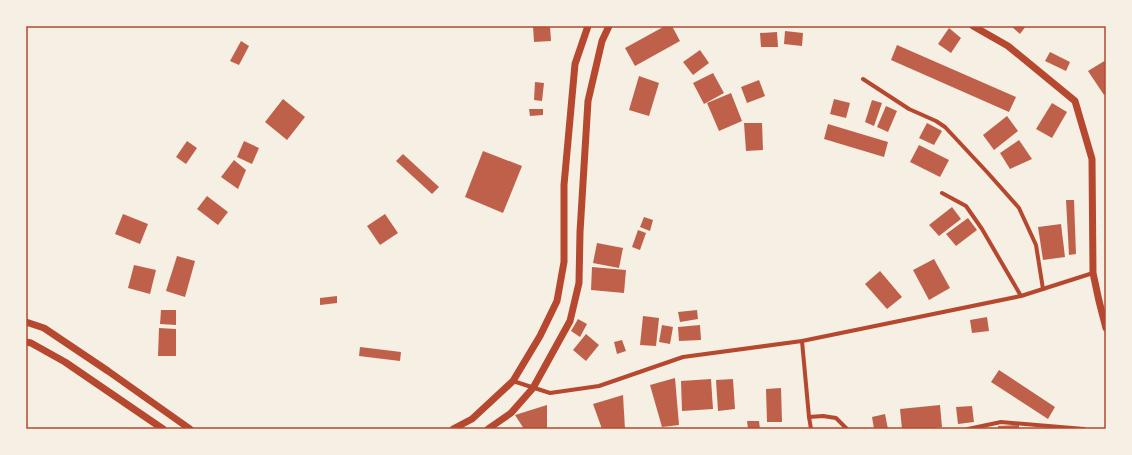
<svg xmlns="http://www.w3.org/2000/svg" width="1132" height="455" viewBox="0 0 1132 455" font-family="'Nunito Sans',sans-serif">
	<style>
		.building { fill: #bf614a }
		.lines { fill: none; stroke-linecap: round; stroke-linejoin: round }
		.minor { stroke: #b5482f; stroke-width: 4 }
		.tertiary { stroke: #b5482f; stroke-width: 7 }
		.secondary { stroke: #b5482f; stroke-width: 7 }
		.neatline { fill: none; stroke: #b5482f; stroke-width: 1.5 }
	</style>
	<rect width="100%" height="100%" fill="#f6efe4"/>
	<g class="building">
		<polygon points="533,26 550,26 551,41 534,42"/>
		<polygon points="665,26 672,26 680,41 635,66 625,48"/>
		<polygon points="1011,26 1026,26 1020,34"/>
		<polygon points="949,28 961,38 951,53 938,44"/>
		<polygon points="785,31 803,33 802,46 784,44"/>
		<polygon points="777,32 778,47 761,47 760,33"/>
		<polygon points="241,41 249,46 239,65 230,61"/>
		<polygon points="897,45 1016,97 1009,112 891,60"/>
		<polygon points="700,50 709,63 693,75 683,62"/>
		<polygon points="1050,52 1070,62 1066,71 1045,61"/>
		<polygon points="1106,60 1106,93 1104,95 1088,71"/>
		<polygon points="713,73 724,93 704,104 693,83"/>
		<polygon points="639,76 659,83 649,116 629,110"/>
		<polygon points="759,80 765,96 747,103 741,87"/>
		<polygon points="535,82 544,83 542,101 534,100"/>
		<polygon points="731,93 742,121 719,131 707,103"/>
		<polygon points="283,99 305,117 287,140 265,122"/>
		<polygon points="834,99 850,103 846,118 830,114"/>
		<polygon points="872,100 882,103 874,126 865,122"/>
		<polygon points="1052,103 1067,112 1052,138 1036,129"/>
		<polygon points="886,106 897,111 888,132 877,127"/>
		<polygon points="529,109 543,109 543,115 530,116"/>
		<polygon points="1007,116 1018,131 994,150 983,135"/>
		<polygon points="744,123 762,123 763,150 746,151"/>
		<polygon points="927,123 942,131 934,145 919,138"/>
		<polygon points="828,124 888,142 884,157 824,139"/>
		<polygon points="1019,140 1032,159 1010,169 1000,153"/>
		<polygon points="187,141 197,148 186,164 176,157"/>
		<polygon points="244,141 259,148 252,164 237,157"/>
		<polygon points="919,145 949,160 940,177 910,162"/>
		<polygon points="483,151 522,166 503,213 465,197"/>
		<polygon points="403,154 439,187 432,194 396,161"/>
		<polygon points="234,160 246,170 238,189 221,177"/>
		<polygon points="207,196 228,212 218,225 197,209"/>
		<polygon points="1066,200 1074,200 1076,254 1069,255"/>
		<polygon points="952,207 961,219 939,236 929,225"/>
		<polygon points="123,214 148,224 140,244 115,234"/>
		<polygon points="385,214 398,233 380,245 367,226"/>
		<polygon points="644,217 653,220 650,231 640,227"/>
		<polygon points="968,218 977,230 956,246 946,234"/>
		<polygon points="1061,224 1065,257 1043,260 1038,227"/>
		<polygon points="638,230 646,233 640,250 632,247"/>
		<polygon points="597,243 623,248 619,268 593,263"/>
		<polygon points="177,256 195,261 185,297 166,291"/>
		<polygon points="934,259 950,288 929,300 913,270"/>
		<polygon points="134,265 156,270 150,294 128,288"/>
		<polygon points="592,267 626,270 624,293 591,290"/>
		<polygon points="880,271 902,297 887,309 865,284"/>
		<polygon points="337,296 337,303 320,305 320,298"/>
		<polygon points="161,310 176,310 176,325 160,324"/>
		<polygon points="697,310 698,319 680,322 678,312"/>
		<polygon points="643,316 659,318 656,346 640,345"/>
		<polygon points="987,317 989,331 972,333 970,320"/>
		<polygon points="578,319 587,324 580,337 571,331"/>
		<polygon points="662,325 673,327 670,344 659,342"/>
		<polygon points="700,325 701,340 679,341 678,327"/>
		<polygon points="159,328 176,329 176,356 158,356"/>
		<polygon points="586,334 599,345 586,361 573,350"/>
		<polygon points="622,340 626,351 617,354 614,342"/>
		<polygon points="360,347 401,352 400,361 359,356"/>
		<polygon points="999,370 1055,407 1048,419 991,382"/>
		<polygon points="675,378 679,425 662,427 650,385"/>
		<polygon points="711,379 713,409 682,411 681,381"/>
		<polygon points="733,379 735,409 718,411 716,380"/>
		<polygon points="781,388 782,422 767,422 766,389"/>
		<polygon points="623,395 625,429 602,429 593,404"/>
		<polygon points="547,405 547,429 524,429 515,415"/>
		<polygon points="940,405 942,427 927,429 902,429 900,409"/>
		<polygon points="972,406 974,422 958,424 956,407"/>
		<polygon points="885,414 888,429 874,429 872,417"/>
		<polygon points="747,421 759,421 760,429 748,429"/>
		<polygon points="1019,425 1019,429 998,429 998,426"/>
	</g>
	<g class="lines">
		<g class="minor">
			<polyline points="863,79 909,109 936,121 945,127 987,172 1019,208 1036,245 1043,289"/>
			<polyline points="942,193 966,206 982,229 1021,296"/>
			<polyline points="802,341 809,417 811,429"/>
			<polyline points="513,381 550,393 599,386 683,357 802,341 1021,296 1093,273"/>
			<polyline points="809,417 823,416 836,418 847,429"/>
			<polyline points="968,429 1001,422 1084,429"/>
		</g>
		<g class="tertiary">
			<polyline points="26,322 44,328 108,371 190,429"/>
			<polyline points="26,342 31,343 65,362 163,429"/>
			<polyline points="453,429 472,419 513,381 540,336 557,301 564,262 564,185 575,64 588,26"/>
			<polyline points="488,429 511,413 533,388 570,321 579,283 580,232 588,101 602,41 609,26"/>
		</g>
		<polyline class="secondary" points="973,26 1008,46 1075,101 1092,159 1093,273 1099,301 1106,328"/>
	</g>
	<rect width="1132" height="455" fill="none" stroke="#f6efe4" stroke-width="54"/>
	<rect x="27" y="27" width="1078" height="401" class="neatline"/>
</svg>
